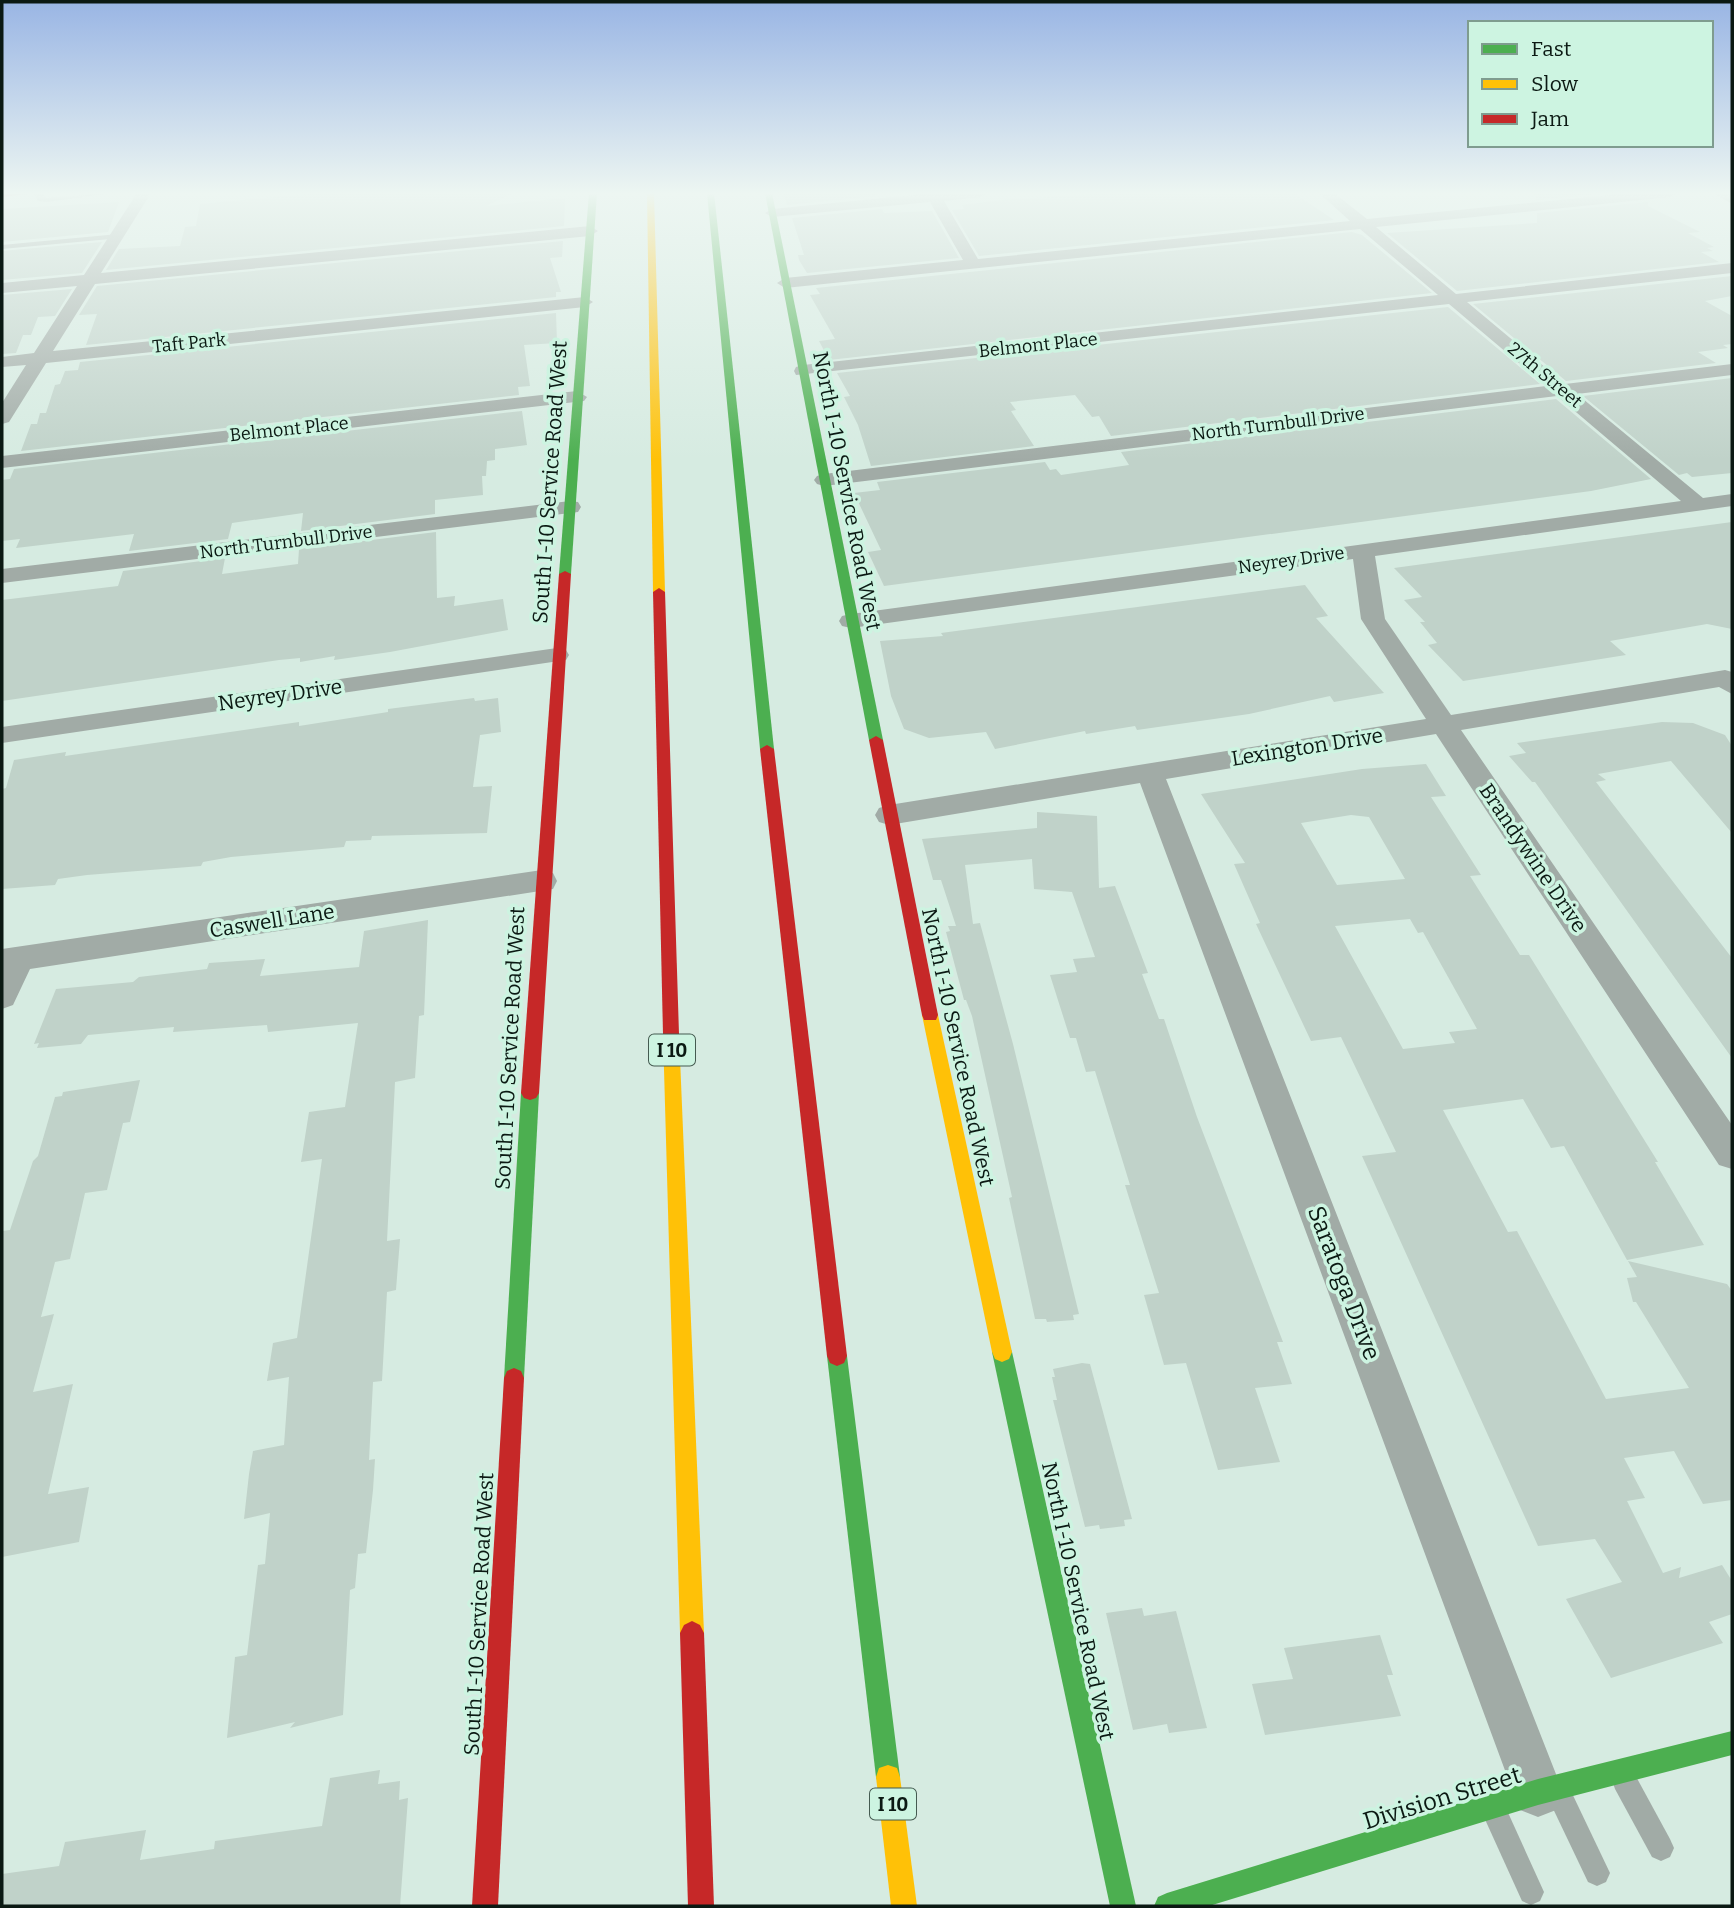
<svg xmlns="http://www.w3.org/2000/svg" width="1734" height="1908" viewBox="0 0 1734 1908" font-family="Bitter,serif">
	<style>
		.building { fill: #c0d2c9; fill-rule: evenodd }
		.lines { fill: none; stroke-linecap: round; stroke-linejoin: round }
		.lane { fill: #a1aba6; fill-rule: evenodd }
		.street { fill: #a1aba6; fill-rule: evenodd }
		.fast { fill: #4caf50; fill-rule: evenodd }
		.slow { fill: #ffc107; fill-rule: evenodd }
		.jam { fill: #c62828; fill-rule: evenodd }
		.labels { text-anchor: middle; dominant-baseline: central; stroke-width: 7; stroke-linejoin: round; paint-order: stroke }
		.far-street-label { font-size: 18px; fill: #0b1913; stroke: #cdf4e1 }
		.shield { fill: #cdf4e1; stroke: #455b51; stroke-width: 2 }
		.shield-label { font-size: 19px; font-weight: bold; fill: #0b1913 }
		.street-label { font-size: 21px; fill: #0b1913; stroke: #cdf4e1 }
		.near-street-label { font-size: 24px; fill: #0b1913; stroke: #cdf4e1 }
	</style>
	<rect width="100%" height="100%" fill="#d6ebe1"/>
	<g class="building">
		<polygon points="320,193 514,193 486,206 565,198 564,226 106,270 119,249 180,246 185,227 196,226 200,204"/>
		<polygon points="783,193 874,193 876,196 787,205"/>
		<polygon points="1113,193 1294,193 1334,220 979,256 952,210 964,209 962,205 1001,200"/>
		<polygon points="1536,193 1606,193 1536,200"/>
		<polygon points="119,202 108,232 2,242 2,209"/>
		<polygon points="1648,202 1648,206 1700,232 1688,233 1714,247 1707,248 1713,251 1701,252 1719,262 1457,291 1387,233 1537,223 1537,213"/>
		<polygon points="882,209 884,213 932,211 959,258 807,273 799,260 798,255 804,255 792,218"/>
		<polygon points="1352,232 1362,235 1432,293 829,360 819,341 835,339 810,295 820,294 816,288"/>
		<polygon points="563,241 562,257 550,258 561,292 556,292 556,297 86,345 97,314 79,315 97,286"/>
		<polygon points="102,242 82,273 2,280 2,251"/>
		<polygon points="1732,276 1732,296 1705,301 1732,316 1732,344 1723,345 1728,348 1698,352 1716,363 1566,381 1473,304"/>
		<polygon points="72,289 55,316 38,317 31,335 23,335 16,353 2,354 2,295"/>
		<polygon points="1448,307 1540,384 1111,436 1099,416 1092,417 1075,395 1010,402 1016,410 1011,411 1034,446 871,466 858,425 844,397 850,396 837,373"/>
		<polygon points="556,313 557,343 524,345 530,386 518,387 519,395 21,451 31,424 37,424 40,413 46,413 55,385 60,384 65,371 78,370 80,362"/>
		<polygon points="1732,378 1732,473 1692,477 1687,473 1679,475 1583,396"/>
		<polygon points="1556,399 1651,479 1591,491 884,586 868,552 881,550 854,493 880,490 877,482 1045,462 1050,470 1056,469 1061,475 1129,465 1121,452"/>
		<polygon points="522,411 527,445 495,449 495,460 487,461 486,476 482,476 483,495 435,500 435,514 301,531 303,513 232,523 228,539 129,551 134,534 16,548 20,539 2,541 2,480 10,479 14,469"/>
		<polygon points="1732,522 1732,629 1707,624 1610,641 1626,655 1463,681 1428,645 1437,643 1420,622 1425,622 1404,600 1422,597 1394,568"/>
		<polygon points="436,532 437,598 455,596 454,606 503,599 508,630 390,652 334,660 335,656 300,662 300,658 279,660 2,701 2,600 118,586 123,571 225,558 222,574 298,564 299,549"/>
		<polygon points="1305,585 1328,616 1316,618 1384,693 1334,702 1330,696 1249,714 1137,730 1135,726 1086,734 1085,731 995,749 986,732 929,738 904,729 891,696 880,641 943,636 941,633"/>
		<polygon points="474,698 475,701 498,698 501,732 480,735 473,787 492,786 487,833 372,836 371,840 346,841 344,847 231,857 203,862 201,866 87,875 58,879 55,885 2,889 2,789 6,788 14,760 66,752 65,756 299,722 299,726 388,712 388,709"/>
		<polygon points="1662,722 1693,723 1725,735 1732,746 1732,833 1671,761 1598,774 1606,780 1596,782 1732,958 1732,1058 1535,782 1532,782 1509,756 1526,753 1517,743"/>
		<path d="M1426,764L1446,796L1431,797L1481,875L1470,876L1520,955H1529L1658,1162H1655L1704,1245L1627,1260L1564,1146L1551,1148L1523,1099L1443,1110L1508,1232L1517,1231L1606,1399L1689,1388L1636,1302H1633L1627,1278L1637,1277L1628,1261L1727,1284L1732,1291V1500L1703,1504L1674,1451L1624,1458L1645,1498L1627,1501L1663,1573L1681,1567L1679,1578L1722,1565L1732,1581V1614L1709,1622L1723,1643L1611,1678L1566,1599L1622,1582L1595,1539L1538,1546L1362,1156L1396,1152L1341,1037L1311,1041L1256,924L1260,923L1234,864L1245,863L1201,794L1362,769ZM1351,815L1369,817L1405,879L1337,885L1301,823ZM1410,919L1418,933L1423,932L1477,1029L1449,1032L1455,1043L1403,1049L1335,926Z"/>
		<polygon points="1037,812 1097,816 1099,888 1115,886 1148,973 1142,974 1159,1019 1164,1019 1197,1117 1283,1342 1277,1342 1292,1384 1255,1388 1280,1462 1218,1470 1186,1363 1164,1365 1144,1295 1159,1293 1125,1185 1130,1185 1095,1071 1086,1072 1076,1038 1070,1038 1050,975 1077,972 1073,959 1095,957 1072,892 1034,889 1032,859 965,865 973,924 980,923 1013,1044 1079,1314 1073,1315 1074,1320 1047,1322 1046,1319 1035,1319 1009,1198 1012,1197 972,1016 966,1000 964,1000 946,932 950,931 948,926 956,926 941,880 933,880 922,839 1037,828"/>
		<polygon points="428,920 424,1015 419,1016 415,1078 395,1082 387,1241 400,1239 396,1290 387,1292 382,1381 373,1382 369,1460 375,1459 373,1490 366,1553 358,1554 355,1588 350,1590 343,1715 290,1728 295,1722 227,1738 235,1657 247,1655 258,1565 265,1564 270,1513 244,1519 249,1474 253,1451 284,1445 289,1377 267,1381 273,1343 297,1338 322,1159 301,1162 309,1112 345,1107 358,1023 268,1032 267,1025 173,1032 174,1027 88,1035 81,1044 37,1048 39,1043 34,1044 56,989 133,982 139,977 207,969 209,963 265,959 260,976 359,967 364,931"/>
		<polygon points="140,1080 130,1122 123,1123 107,1190 85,1193 70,1259 55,1262 41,1317 54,1314 33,1392 73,1384 48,1494 89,1487 79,1542 2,1557 2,1231 10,1230 33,1161 38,1156 55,1097 62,1096 63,1092"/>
		<polygon points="1082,1363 1090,1364 1132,1519 1124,1520 1125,1526 1100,1529 1099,1525 1085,1527 1053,1400 1057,1400 1052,1377 1055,1377 1053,1369"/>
		<polygon points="1142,1608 1144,1616 1176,1611 1207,1728 1169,1733 1167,1724 1133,1730 1106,1613"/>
		<polygon points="1380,1635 1393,1675 1387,1675 1401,1716 1265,1735 1252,1684 1293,1679 1284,1648"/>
		<polygon points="380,1770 378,1784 400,1781 399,1800 408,1798 400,1906 2,1906 2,1874 59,1866 65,1842 146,1830 140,1860 214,1849 215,1841 322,1826 330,1778"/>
	</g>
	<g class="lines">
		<g class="lane">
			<polygon points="33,193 40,193 47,198 112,193 47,202 38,201"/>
			<polygon points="118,234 121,238 2,249 2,245"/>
			<polygon points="1624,1768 1633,1771 1670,1839 1674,1848 1670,1857 1661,1861 1652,1857 1615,1789 1612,1780 1615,1771"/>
			<polygon points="1560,1783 1569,1787 1610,1873 1606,1882 1597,1886 1588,1882 1547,1796 1551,1787"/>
			<polygon points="1496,1802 1505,1806 1544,1892 1540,1901 1531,1905 1522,1901 1483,1815 1487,1806"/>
		</g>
		<g class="street">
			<polygon points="137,193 151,193 101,273 590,226 598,231 590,236 95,284 53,351 585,297 593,302 585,307 46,363 9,422 2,424 2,403 26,365 2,367 2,357 34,353 77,286 2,293 2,283 84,275"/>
			<polygon points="934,193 988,193 981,197 944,201 978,259 1350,221 1319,193 1334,193 1367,219 1630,193 1677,193 1670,197 1376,227 1456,294 1732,263 1732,273 1467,302 1565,384 1732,364 1732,375 1577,394 1703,498 1732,494 1732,506 1375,556 1385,619 1451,715 1725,670 1732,672 1732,694 1719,687 1461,730 1732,1125 1732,1169 1719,1165 1436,734 1166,779 1563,1792 1556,1810 1538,1817 1520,1810 1513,1792 1140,783 889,825 879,822 875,815 879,808 889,805 1426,719 1361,619 1353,559 851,628 842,626 839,621 842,616 851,614 1681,501 1557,396 824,486 817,484 814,480 817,476 824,474 1546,386 1449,304 796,375 794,371 796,367 803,365 1438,295 1360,229 785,288 777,283 785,278 963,260 930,202 772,217 765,213 772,209"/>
			<polygon points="1713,193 1732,194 1732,204"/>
			<polygon points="577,391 587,397 584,401 2,468 2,456"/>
			<polygon points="570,501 578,502 581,507 578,512 2,583 2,569"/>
			<polygon points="557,648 566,650 569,655 566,660 2,743 2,727"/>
			<polygon points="542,870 553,873 557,881 553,889 30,969 13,1005 2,1009 2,949"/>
		</g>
		<g class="fast">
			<polygon points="589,193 597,193 571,574 565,577 559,574"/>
			<polygon points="707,193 714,193 774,749 767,753 760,749"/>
			<polygon points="765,193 772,193 883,740 876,744 869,740"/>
			<polygon points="530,1086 536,1088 539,1093 524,1378 521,1385 514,1388 507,1385 504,1378 521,1093 524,1088"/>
			<polygon points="1002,1342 1009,1345 1012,1352 1136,1906 1110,1906 992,1352 995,1345"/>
			<polygon points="837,1346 844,1349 847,1356 900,1777 897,1786 888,1789 879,1786 876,1777 827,1356 830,1349"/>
			<polygon points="1732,1731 1732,1755 1538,1805 1209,1906 1154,1906 1158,1897 1167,1893 1538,1779"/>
		</g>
		<g class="slow">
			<polygon points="647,193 654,193 665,592 659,596 653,592"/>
			<polygon points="930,1009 936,1010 938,1015 1012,1352 1009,1359 1002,1362 995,1359 992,1352 922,1015 924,1010"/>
			<polygon points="671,1027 677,1029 679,1034 704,1633 700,1641 692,1645 684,1641 680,1633 663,1034 665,1029"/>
			<polygon points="888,1765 897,1768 900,1777 917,1906 891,1906 876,1777 879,1768"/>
		</g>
		<g class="jam">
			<polygon points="2,193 36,193 2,197"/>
			<polygon points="565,571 571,574 539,1093 536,1098 530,1100 524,1098 521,1093 559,574"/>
			<polygon points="659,588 665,592 679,1034 677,1039 665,1039 663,1034 653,592"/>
			<polygon points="876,736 883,740 938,1015 936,1020 924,1020 922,1015 869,740"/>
			<polygon points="767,745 774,749 847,1356 844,1363 837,1366 830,1363 827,1356 760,749"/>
			<polygon points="514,1368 521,1371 524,1378 498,1906 472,1906 504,1378 507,1371"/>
			<polygon points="692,1621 700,1625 704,1633 714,1906 688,1906 680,1633 684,1625"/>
		</g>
	</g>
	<linearGradient id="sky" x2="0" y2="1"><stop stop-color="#99b5e4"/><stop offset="0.42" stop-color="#edf6f2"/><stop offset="1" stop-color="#edf6f2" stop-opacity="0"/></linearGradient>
	<rect width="1734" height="460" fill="url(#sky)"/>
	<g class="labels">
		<g class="far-street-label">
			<text transform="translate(189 343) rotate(-6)">Taft Park</text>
			<text transform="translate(1038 345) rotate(-6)">Belmont Place</text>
			<text transform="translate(1545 375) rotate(40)">27th Street</text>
			<text transform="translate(1278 424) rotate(-7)">North Turnbull Drive</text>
			<text transform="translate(289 429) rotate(-6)">Belmont Place</text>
			<text transform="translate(286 542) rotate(-7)">North Turnbull Drive</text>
			<text transform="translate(1291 560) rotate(-8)">Neyrey Drive</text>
		</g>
		<g class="shield">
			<rect x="649" y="1034.5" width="46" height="31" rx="5"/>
			<rect x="870" y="1788.5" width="46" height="31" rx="5"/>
		</g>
		<g class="shield-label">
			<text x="672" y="1050">I 10</text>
			<text x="893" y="1804">I 10</text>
		</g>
		<g class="street-label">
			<text transform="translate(550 482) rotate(-86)">South I-10 Service Road West</text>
			<text transform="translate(847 491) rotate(79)">North I-10 Service Road West</text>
			<text transform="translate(280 695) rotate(-8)">Neyrey Drive</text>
			<text transform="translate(1307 747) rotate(-9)">Lexington Drive</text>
			<text transform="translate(1533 858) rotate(56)">Brandywine Drive</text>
			<text transform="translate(272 921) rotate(-9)">Caswell Lane</text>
			<text transform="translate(958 1047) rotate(78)">North I-10 Service Road West</text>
			<text transform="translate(510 1048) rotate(-87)">South I-10 Service Road West</text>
			<text transform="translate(1078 1601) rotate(78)">North I-10 Service Road West</text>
			<text transform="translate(479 1614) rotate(-87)">South I-10 Service Road West</text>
		</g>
		<g class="near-street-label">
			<text transform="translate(1344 1283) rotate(69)">Saratoga Drive</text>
			<text transform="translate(1442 1798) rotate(-17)">Division Street</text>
		</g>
	</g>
	<rect width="1734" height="1908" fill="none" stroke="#0b1913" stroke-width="7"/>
	<rect x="1468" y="21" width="245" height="126" fill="#cdf4e1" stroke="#7f9c8f" stroke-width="2"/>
	<rect x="1482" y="44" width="35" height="10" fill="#4caf50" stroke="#7f9c8f" stroke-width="2"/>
	<text x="1531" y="56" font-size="21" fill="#0b1913">Fast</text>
	<rect x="1482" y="79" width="35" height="10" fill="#ffc107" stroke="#7f9c8f" stroke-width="2"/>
	<text x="1531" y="91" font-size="21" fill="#0b1913">Slow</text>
	<rect x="1482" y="114" width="35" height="10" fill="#c62828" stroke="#7f9c8f" stroke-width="2"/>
	<text x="1531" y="126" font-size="21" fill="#0b1913">Jam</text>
</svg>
